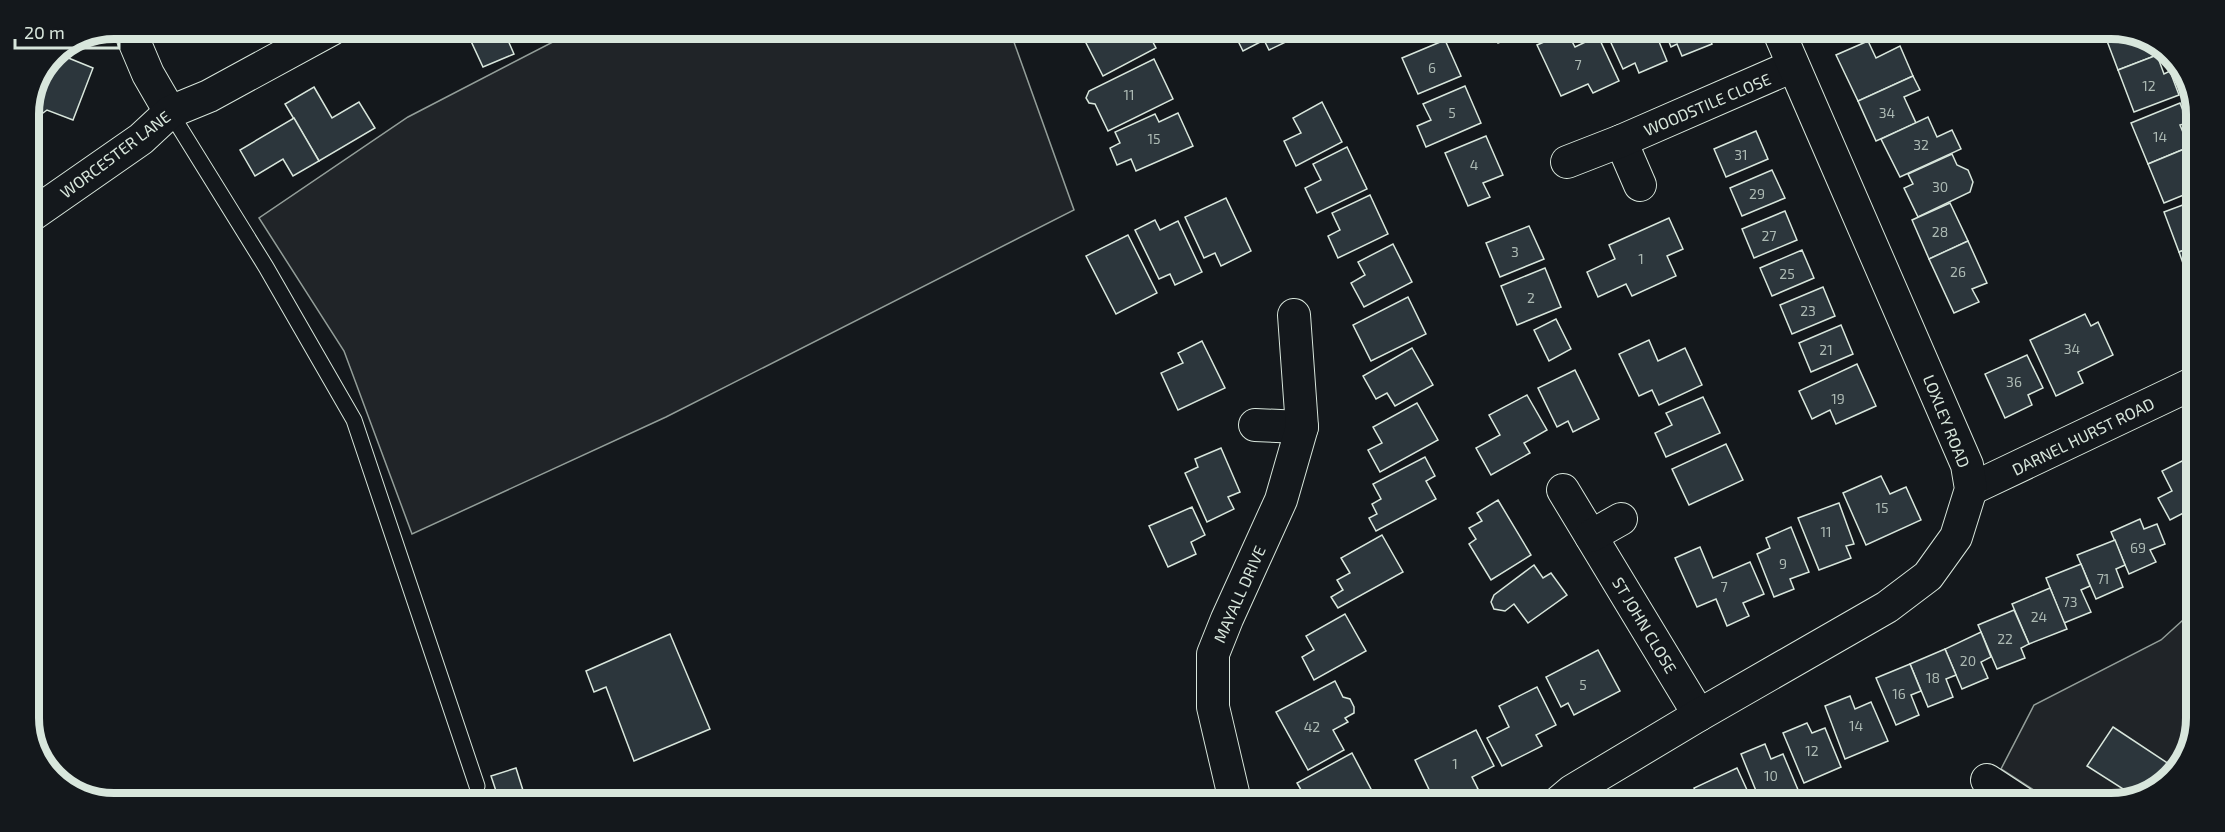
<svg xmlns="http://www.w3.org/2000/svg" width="2225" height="832" viewBox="0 0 2225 832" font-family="'Exo 2',sans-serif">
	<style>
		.green { fill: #202428; stroke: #939e99; stroke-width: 1.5 }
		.building { fill: #2c363c; stroke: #d8e6dc; stroke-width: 1.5 }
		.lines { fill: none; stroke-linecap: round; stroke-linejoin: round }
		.service-casing { stroke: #d8e6dc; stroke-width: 17 }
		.minor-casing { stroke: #d8e6dc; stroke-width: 34 }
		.service { stroke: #14181c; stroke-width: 15 }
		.minor { stroke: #14181c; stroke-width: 32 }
		.labels { text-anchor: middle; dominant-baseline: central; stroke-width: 4.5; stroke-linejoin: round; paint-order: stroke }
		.number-label { font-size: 14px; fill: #adbab4 }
		.street-label { font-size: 16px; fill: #d8e6dc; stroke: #14181c }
		.rim { fill: none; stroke: #d8e6dc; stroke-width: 8 }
	</style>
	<rect width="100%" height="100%" fill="#14181c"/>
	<g class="green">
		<polygon points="576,30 1010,31 1074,210 666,417 412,534 344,351 259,218 408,117"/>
		<polygon points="2193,611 2192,746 2159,789 2111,803 2054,803 2001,769 2034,705 2161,640"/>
	</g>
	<g class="building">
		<polygon points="193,29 225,29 222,38"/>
		<polygon points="492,29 503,29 514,54 483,67 470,39"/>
		<polygon points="1099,31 1147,31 1156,48 1103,76 1084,39"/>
		<polygon points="1233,31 1283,31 1288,41 1269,50 1264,40 1243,51"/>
		<polygon points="1493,32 1522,32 1523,33 1498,43"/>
		<polygon points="1567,32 1575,47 1598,36 1619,81 1593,93 1588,84 1561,96 1537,45"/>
		<polygon points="1606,32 1655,32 1667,61 1639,73 1635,63 1623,69"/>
		<polygon points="1665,32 1707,32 1712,44 1682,56 1677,44 1671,47"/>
		<polygon points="2104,33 2139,33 2151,42 2157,55 2118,70"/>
		<polygon points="1445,40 1461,76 1418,94 1402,58"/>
		<polygon points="1868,41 1876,58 1900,46 1913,76 1858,101 1836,55"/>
		<polygon points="70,47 66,57 93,68 73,120 47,110 43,113 29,108 54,53"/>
		<polygon points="2157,55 2164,74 2170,71 2179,95 2134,112 2118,70"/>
		<polygon points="1154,59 1173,99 1108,131 1095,104 1089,103 1086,98 1089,91"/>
		<polygon points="1913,76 1920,90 1904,97 1916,123 1876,141 1858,101"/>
		<polygon points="1465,86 1481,123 1426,147 1417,126 1431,120 1423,104"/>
		<polygon points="314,87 332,118 359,102 375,128 319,161 285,104"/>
		<polygon points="1322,102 1342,142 1296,166 1284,141 1301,133 1293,118"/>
		<polygon points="2180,103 2188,123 2180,125 2189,147 2148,164 2131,123"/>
		<polygon points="1178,113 1193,146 1136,171 1131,159 1117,165 1110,148 1120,143 1115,132 1155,114 1159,122"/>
		<polygon points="1928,117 1937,137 1952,130 1961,149 1900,177 1881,139"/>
		<polygon points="294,118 319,161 293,176 283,159 255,176 240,150"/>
		<polygon points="1756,131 1768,159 1726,177 1714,149"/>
		<polygon points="1486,136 1503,175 1483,183 1490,197 1468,206 1445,153"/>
		<polygon points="1347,147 1367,189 1317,213 1305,188 1321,180 1313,164"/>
		<polygon points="2189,147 2196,164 2196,190 2164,203 2148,164"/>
		<polygon points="1952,154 1957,165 1968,170 1973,182 1970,192 1918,217 1904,188 1913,184 1908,174"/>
		<polygon points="1772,170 1785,198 1742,216 1730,188"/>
		<polygon points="1370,195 1388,234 1338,258 1328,236 1340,230 1332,213"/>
		<polygon points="1226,198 1251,251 1221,266 1215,253 1204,258 1185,217"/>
		<polygon points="2196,200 2195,246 2179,252 2164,212"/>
		<polygon points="1950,203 1968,241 1929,259 1912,220"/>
		<polygon points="1785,211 1797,240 1754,258 1742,229"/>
		<polygon points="1669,218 1683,249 1667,256 1676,276 1632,296 1626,284 1598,297 1587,272 1615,259 1609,245"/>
		<polygon points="1155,220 1160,230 1178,221 1202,272 1175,285 1170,274 1159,279 1135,230"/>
		<polygon points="1529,226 1544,259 1500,277 1486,243"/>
		<polygon points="1128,235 1157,293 1116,314 1086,256"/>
		<polygon points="1968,241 1987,283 1972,289 1979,302 1954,313 1929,259"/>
		<polygon points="1393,244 1412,282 1364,307 1351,283 1365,275 1358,262"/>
		<polygon points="2195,246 2195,281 2190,283 2179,252"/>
		<polygon points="1802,250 1814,278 1772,296 1760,268"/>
		<polygon points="1545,268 1561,307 1517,325 1501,286"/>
		<polygon points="1823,287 1835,316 1792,334 1780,305"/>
		<polygon points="1408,297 1426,334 1371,361 1353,325"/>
		<polygon points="2085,314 2091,326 2098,322 2113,355 2078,372 2083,383 2056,396 2030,340"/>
		<polygon points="1556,319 1571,349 1549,361 1534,330"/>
		<polygon points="1841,325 1853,354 1811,372 1799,343"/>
		<polygon points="1649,340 1658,361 1685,348 1702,385 1659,405 1652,390 1639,396 1619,354"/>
		<polygon points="1202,341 1225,388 1178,410 1161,373 1183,363 1178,353"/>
		<polygon points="1412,348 1433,385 1395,406 1387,393 1376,399 1363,376"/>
		<polygon points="2027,355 2043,388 2028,395 2032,405 2005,418 1985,374"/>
		<polygon points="1857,364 1876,406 1836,424 1830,410 1812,419 1799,391"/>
		<polygon points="1575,370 1599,419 1573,432 1568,421 1557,427 1538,388"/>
		<polygon points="1527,395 1547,430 1524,443 1530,453 1491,475 1476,448 1500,435 1489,415"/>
		<polygon points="1703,397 1720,433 1666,457 1655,433 1672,425 1666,413"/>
		<polygon points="1417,403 1438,440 1380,472 1368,450 1382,443 1373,427"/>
		<polygon points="1726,444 1743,480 1689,505 1672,469"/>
		<polygon points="1221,448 1240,492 1228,497 1234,509 1207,522 1185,473 1198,467 1195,459"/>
		<polygon points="2194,455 2193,508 2170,520 2158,498 2172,491 2162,471"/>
		<polygon points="1425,457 1435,476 1426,481 1436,499 1376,531 1369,518 1377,514 1372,504 1381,499 1373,484"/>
		<polygon points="1881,476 1890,494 1906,487 1921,520 1866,545 1843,493"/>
		<polygon points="1498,500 1531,555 1491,580 1469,544 1476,539 1469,528 1482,521 1477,513"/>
		<polygon points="1839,503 1854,544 1846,546 1851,558 1819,570 1798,518"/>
		<polygon points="1192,507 1205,535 1191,542 1196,554 1168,567 1149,526"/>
		<polygon points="2140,519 2144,529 2157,524 2165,544 2150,550 2156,562 2129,574 2111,532"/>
		<polygon points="1791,527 1809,572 1790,579 1794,589 1774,597 1757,554 1770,548 1766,538"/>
		<polygon points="1382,535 1403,572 1338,608 1331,597 1343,590 1337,580 1350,573 1341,558"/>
		<polygon points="2115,540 2125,565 2116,569 2123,587 2096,599 2077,555"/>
		<polygon points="1700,547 1713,578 1750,562 1764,594 1743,603 1749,616 1727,626 1716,599 1697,607 1675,558"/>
		<polygon points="2081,564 2090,586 2081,590 2091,612 2064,623 2046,578"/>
		<polygon points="1534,565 1543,578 1551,573 1567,595 1528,623 1514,604 1505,611 1494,609 1491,602 1494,595"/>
		<polygon points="2050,588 2067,629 2029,644 2012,604"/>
		<polygon points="2014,610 2029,644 2021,648 2025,658 1997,669 1978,625"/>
		<polygon points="1345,614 1366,651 1314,680 1302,657 1314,650 1306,636"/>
		<polygon points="1981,632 1991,657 1981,662 1988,678 1962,689 1945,649"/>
		<polygon points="670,634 710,729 634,761 606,687 594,692 586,671"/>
		<polygon points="1945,649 1956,675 1946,679 1953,697 1928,707 1910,664"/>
		<polygon points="1598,650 1620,691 1574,715 1568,703 1561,707 1546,677"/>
		<polygon points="1910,664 1921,691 1911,695 1919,715 1896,725 1876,678"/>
		<polygon points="1335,681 1343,697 1350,699 1354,707 1354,713 1345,718 1348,722 1333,730 1344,750 1308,770 1276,712"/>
		<polygon points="1537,687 1556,725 1536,735 1542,746 1502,766 1487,738 1509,727 1499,706"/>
		<polygon points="1850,696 1855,709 1871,702 1888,741 1845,759 1825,706"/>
		<polygon points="1807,723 1812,733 1825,728 1841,767 1804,783 1783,733"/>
		<polygon points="2113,727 2175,768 2159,789 2134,796 2087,766"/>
		<polygon points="1476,730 1494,766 1472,777 1478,789 1452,802 1435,802 1415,760"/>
		<polygon points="1765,744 1771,759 1783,754 1799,792 1773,803 1761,803 1741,754"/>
		<polygon points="1352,753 1372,791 1359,798 1361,802 1308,802 1297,783"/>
		<polygon points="516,768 526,800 499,800 491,776"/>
		<polygon points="1737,768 1753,803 1701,803 1694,788"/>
	</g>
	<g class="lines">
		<defs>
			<polyline id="service" points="170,112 266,267 354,420 477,786"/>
			<g id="minor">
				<polyline points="129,29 148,74 170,112"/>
				<polyline points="1621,141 1640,185"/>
				<polyline points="1567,162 1621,141 1793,66"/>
				<polyline points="29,217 141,139 170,112 209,96 332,29"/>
				<polyline points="1255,425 1302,427"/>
				<polyline points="1971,489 2194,383"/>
				<polyline points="1563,490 1699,715"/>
				<polyline points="1591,536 1621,519"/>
				<polyline points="1987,780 2022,803"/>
				<polyline points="1235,801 1213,707 1213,654 1227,619 1281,500 1302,427 1294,315"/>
				<polyline points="1559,802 1572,791 1699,715 1887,607 1928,576 1956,537 1971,489 1967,465 1779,32"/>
			</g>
		</defs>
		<use href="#service" class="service-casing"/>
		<use href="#minor" class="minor-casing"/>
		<use href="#service" class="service"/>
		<use href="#minor" class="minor"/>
	</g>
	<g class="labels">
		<g class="number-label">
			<text x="1578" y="64">7</text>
			<text x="1432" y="67">6</text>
			<text x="2149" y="85">12</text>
			<text x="1129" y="94">11</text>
			<text x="1452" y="112">5</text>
			<text x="1887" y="112">34</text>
			<text x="2160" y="136">14</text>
			<text x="1154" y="138">15</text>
			<text x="1921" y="144">32</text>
			<text x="1741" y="154">31</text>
			<text x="1474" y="164">4</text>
			<text x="1940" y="186">30</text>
			<text x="1757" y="193">29</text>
			<text x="1940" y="231">28</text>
			<text x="1769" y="235">27</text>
			<text x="1515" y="251">3</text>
			<text x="1641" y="258">1</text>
			<text x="1958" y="271">26</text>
			<text x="1787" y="273">25</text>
			<text x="1531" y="297">2</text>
			<text x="1808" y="310">23</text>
			<text x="2072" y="348">34</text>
			<text x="1826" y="349">21</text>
			<text x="2014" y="381">36</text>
			<text x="1838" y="398">19</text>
			<text x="1882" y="507">15</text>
			<text x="1826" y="531">11</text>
			<text x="2138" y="547">69</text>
			<text x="1783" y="563">9</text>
			<text x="2103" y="578">71</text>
			<text x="1724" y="586">7</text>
			<text x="2070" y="601">73</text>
			<text x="2039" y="616">24</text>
			<text x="2005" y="638">22</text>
			<text x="1968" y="660">20</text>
			<text x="1933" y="677">18</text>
			<text x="1583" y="684">5</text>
			<text x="1899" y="693">16</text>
			<text x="1856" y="725">14</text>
			<text x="1312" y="726">42</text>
			<text x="1812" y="750">12</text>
			<text x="1455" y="763">1</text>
			<text x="1771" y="775">10</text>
		</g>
		<g class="street-label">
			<text transform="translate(1707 104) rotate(-23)">WOODSTILE CLOSE</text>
			<text transform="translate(115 154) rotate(-37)">WORCESTER LANE</text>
			<text transform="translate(1947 421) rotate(68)">LOXLEY ROAD</text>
			<text transform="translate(2083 436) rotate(-26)">DARNEL HURST ROAD</text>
			<text transform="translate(1239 594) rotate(-66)">MAYALL DRIVE</text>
			<text transform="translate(1645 625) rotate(59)">ST JOHN CLOSE</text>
		</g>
	</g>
	<path d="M0 0H2225V832H0ZM114 39H2111A75 75 0 0 1 2186 114V718A75 75 0 0 1 2111 793H114A75 75 0 0 1 39 718V114A75 75 0 0 1 114 39Z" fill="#14181c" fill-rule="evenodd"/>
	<path class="rim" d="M114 39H2111A75 75 0 0 1 2186 114V718A75 75 0 0 1 2111 793H114A75 75 0 0 1 39 718V114A75 75 0 0 1 114 39Z"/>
	<path d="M15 39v9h104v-9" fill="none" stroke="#d8e6dc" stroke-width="3"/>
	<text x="24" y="39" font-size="18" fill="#d8e6dc" stroke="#14181c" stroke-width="4.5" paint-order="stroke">20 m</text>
</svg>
